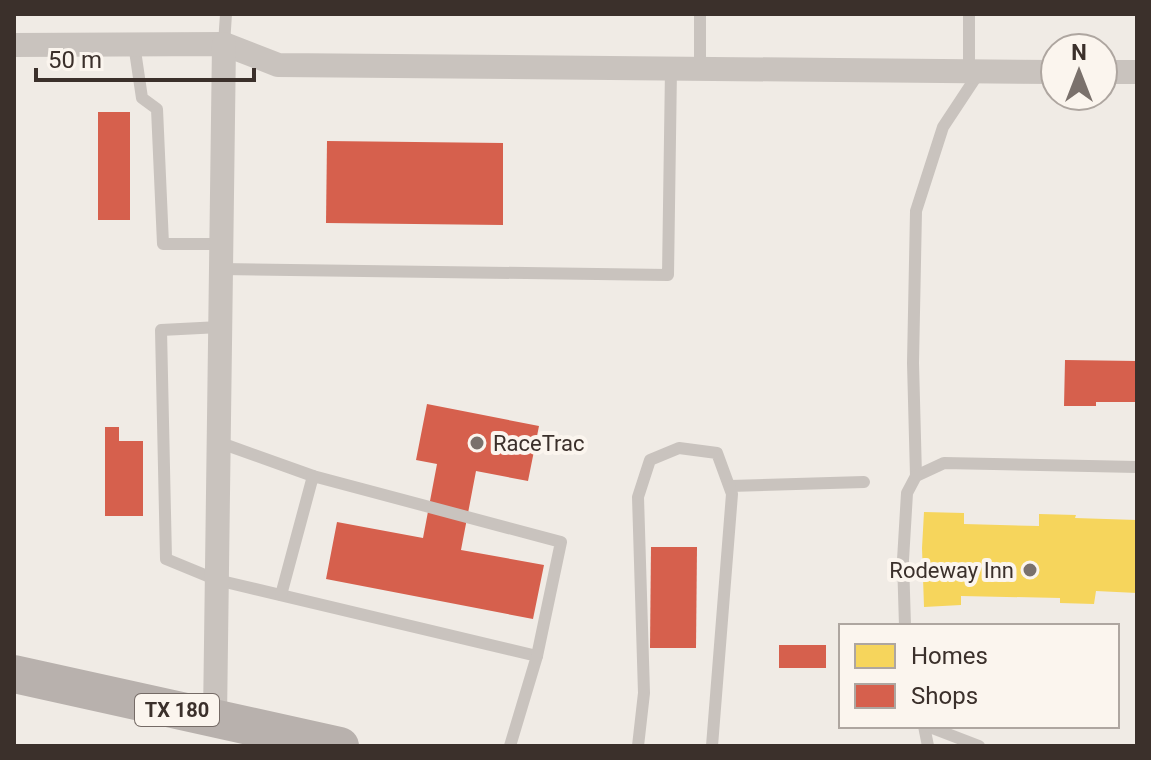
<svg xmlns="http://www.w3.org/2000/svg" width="1151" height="760" viewBox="0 0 1151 760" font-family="Roboto,sans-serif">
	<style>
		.homes { fill: #f6d55c }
		.shops { fill: #d6604d }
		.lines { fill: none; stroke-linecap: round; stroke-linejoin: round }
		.lane { stroke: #c9c3be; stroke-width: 12 }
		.street { stroke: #c9c3be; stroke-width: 24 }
		.primary { stroke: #b8b1ad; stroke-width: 38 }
		.poi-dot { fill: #7a716c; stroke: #fbf5ee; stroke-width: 3 }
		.labels { text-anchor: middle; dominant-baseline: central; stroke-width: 8; stroke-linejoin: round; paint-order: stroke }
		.shield { fill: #fbf5ee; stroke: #756b66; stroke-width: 2 }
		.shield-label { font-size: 20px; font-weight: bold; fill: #3b302b }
		.poi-label { font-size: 22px; fill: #3b302b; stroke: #fbf5ee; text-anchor: start }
	</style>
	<rect width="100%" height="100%" fill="#f0ebe5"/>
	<polygon class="homes" points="924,512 964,513 964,524 1039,526 1039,514 1076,515 1075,518 1137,520 1137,593 1096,591 1094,604 1060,603 1060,598 961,596 961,605 924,607 922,548"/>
	<g class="shops">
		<rect x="98" y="112" width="32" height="108"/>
		<polygon points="327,141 503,143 503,225 326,223"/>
		<polygon points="1065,360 1137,361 1137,402 1096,402 1096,406 1064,406"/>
		<polygon points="427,404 539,426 528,481 476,471 461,550 544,565 533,619 326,579 337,522 423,538 437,464 416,460"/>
		<polygon points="105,427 119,427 119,441 143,441 143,516 105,516"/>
		<polygon points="651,547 697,547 696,648 650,648"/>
		<rect x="779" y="645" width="47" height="23"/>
	</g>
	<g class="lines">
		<g class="lane">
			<polyline points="700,14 700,69"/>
			<polyline points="969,14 969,71"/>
			<polyline points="134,44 142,98 157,109 163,244 221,244"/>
			<polyline points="224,44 226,14"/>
			<polyline points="221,269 668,275 671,69"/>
			<polyline points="220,327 161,330 166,559 217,580 537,656 510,746"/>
			<polyline points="218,442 313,476"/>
			<polyline points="916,476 913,363 916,211 943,127 980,71"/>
			<polyline points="730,486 864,482"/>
			<polyline points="281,595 313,476 561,542 537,656"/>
			<polyline points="905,626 903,560 907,493 916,476 944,463 1137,467"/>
			<polyline points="924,726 928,746"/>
			<polyline points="927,726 979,746"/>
			<polyline points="638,746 644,693 638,497 650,460 679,448 717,453 732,494 712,746"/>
		</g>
		<g class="street">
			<polyline points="14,45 224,44 278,65 1055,72"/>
			<polyline points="1103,72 1137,72"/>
			<polyline points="215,718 224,44"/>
		</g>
		<polyline class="primary" points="14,674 340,746"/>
	</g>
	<g class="poi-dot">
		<circle cx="477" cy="443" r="8"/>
		<circle cx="1030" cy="570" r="8"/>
	</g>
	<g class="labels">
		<rect class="shield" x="135" y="694" width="84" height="32" rx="6"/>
		<g class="shield-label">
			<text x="177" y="710">TX 180</text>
		</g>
		<g class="poi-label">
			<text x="493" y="443">RaceTrac</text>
			<text x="1014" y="570" text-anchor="end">Rodeway Inn</text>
		</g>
	</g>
	<rect width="1151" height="760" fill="none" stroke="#3b302b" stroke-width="32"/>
	<rect x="839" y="624" width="280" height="104" fill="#fbf5ee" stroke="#aea6a0" stroke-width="2"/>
	<rect x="855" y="644" width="40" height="24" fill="#f6d55c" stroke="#aea6a0" stroke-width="2"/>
	<text x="911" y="664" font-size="24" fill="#3b302b">Homes</text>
	<rect x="855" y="684" width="40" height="24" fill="#d6604d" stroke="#aea6a0" stroke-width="2"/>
	<text x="911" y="704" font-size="24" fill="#3b302b">Shops</text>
	<g transform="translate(1079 72)"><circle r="38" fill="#fbf5ee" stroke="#aea6a0" stroke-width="2"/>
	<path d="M0-6L14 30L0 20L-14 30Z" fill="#7a716c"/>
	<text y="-12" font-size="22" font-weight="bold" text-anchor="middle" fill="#3b302b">N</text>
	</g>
	<path d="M36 68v12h218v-12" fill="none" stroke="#3b302b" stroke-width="4"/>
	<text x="48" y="68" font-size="24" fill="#3b302b" stroke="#fbf5ee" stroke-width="6" paint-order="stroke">50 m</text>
</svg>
